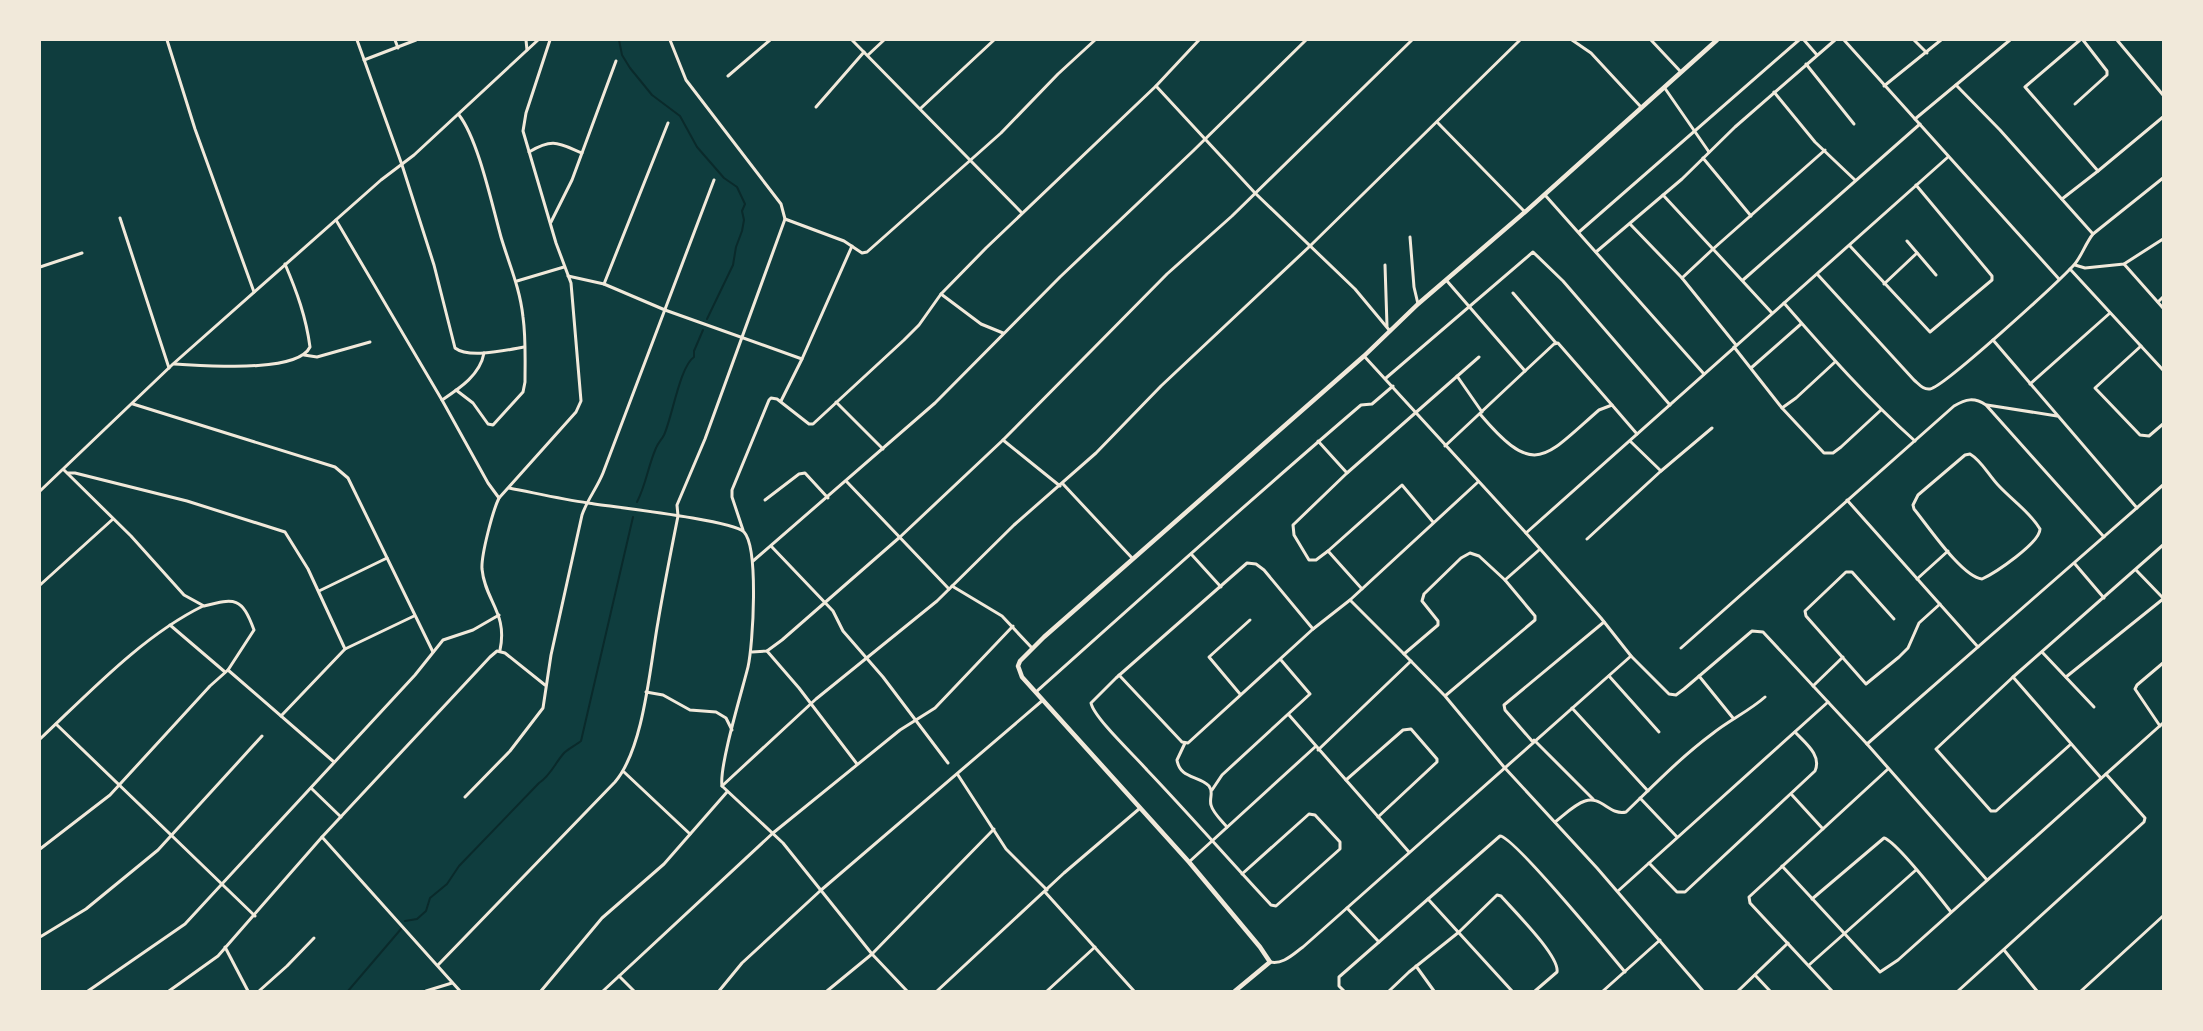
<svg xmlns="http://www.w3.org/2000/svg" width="2203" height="1031" viewBox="0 0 2203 1031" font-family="'PT Sans',sans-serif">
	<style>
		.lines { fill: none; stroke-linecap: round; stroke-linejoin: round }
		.stream { stroke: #0a2a2b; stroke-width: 2 }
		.minor { stroke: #f1e9da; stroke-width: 3 }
		.tertiary { stroke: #f1e9da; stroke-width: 4.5 }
	</style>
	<rect width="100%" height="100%" fill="#0f3d3e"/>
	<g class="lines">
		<g class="stream">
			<polyline points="619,40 622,55 630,68 652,95 680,116 697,147 724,178 737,187 745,204 742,211 744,220 742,231 736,247 733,265 707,319"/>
			<path d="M637,502C646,485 648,466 656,448C658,443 662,439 664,435C672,418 680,366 694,357V351L703,330"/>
			<path d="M405,921L417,919L426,911L430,898L447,884L459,866L539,783C551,775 555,763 564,753C568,749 576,745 581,741L633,517"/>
			<polyline points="348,991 401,929"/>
		</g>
		<g class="minor">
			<polyline points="167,40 195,129 254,292"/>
			<path d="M357,40L402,165L434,265L455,348C469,359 507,350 524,347"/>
			<polyline points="395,40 398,48"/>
			<polyline points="526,40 527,50"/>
			<polyline points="852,40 1021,212"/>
			<polyline points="1572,40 1591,53 1641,107"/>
			<polyline points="1651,40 1681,72"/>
			<polyline points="1804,40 1817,55"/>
			<polyline points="1844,40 2059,279"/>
			<polyline points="1914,40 1927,53"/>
			<polyline points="2117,40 2163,95"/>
			<polyline points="868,55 884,40"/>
			<polyline points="364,60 416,40"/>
			<polyline points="1806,64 1854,124"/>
			<polyline points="728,76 770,40"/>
			<polyline points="1956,85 2000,130 2093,234"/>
			<polyline points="1156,86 1255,193 1355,289 1390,331"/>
			<polyline points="1884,86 1941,40"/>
			<polyline points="1664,87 1709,152"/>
			<polyline points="1774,92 1815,142 1855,180"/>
			<polyline points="2075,104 2107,75 2107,71 2083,40"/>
			<polyline points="816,107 864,52"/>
			<polyline points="921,108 994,40"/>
			<polyline points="1915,119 2010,40"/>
			<polyline points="1437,122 1525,212"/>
			<path d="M529,152C553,138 558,143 582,153"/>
			<polyline points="1703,158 1751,216"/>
			<polyline points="2098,171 2163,117"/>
			<polyline points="1545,195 1704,374"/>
			<polyline points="1663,195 1713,249 1825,150"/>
			<polyline points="2062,199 2098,171 2025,87 2080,40"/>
			<polyline points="120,218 169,368"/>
			<polyline points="785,219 844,241 862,253 867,252 1001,133 1058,74 1095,40"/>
			<path d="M336,220L442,400C460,388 480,375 484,353"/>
			<polyline points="551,222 572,180 616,61"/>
			<polyline points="1630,224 1682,278 1713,249 1772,313"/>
			<polyline points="1579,232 1799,40"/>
			<polyline points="1410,237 1414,287 1418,304"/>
			<polyline points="1907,241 1936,275"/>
			<polyline points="1850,246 1930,332 1992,280 1992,276 1916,185"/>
			<polyline points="1596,252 1682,179 1735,127 1835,40"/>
			<polyline points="2124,264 2163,308"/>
			<polyline points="1385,265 1387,326"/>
			<polyline points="2075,265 2085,268 2124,264 2163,239"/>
			<polyline points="40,267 82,253"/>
			<polyline points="2070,269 2163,370"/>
			<path d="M1818,275L1914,380C1919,384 1923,390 1930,389C1944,387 2057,283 2073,266C2081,258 2085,244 2093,234L2163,178"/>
			<polyline points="568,276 604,284 665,310 802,359 852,246"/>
			<polyline points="1682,278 1736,345"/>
			<polyline points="1743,280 1920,124"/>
			<polyline points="517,281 564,267"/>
			<polyline points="1447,281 1525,371 1554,344 1558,343 1612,405"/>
			<polyline points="604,284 668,123"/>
			<polyline points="1884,284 1917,253"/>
			<polyline points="1513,293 1556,343"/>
			<polyline points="941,294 981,324 1003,333"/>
			<polyline points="2158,302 2163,297"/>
			<path d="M1784,303C1826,351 1867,398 1915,441"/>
			<polyline points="1993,340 2137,508"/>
			<polyline points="2141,346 2095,388 2140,435 2149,436 2163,424"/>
			<polyline points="1734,347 1782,408 1824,453 1833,453 1841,447 1881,410"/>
			<polyline points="304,355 317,357 370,342"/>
			<polyline points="1364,356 1526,533 1601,618 1631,656 1669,694 1676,695 1684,689 1752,631 1763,632 1867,744 1987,880"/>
			<path d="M174,364C202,365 297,374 310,347C306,317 297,292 285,264"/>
			<polyline points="1751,368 1801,324"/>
			<polyline points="1457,376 1482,412"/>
			<polyline points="1386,378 1533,252 1563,281 1670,405"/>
			<polyline points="2030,384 2110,313"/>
			<path d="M456,390L473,403L488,424L493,425L523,392L525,382C525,361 526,338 523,317C520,288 509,264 501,237C492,205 478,139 459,115"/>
			<polyline points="442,400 488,483 499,498"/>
			<polyline points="781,401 802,359"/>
			<polyline points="836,402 883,449"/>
			<polyline points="133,404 335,467 348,478 433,652"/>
			<polyline points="1987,405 2057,416"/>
			<polyline points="1782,408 1796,398 1835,362"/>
			<path d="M1480,414C1535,479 1544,458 1599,410L1612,405L1637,434"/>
			<polyline points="1003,440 1060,486"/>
			<polyline points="1318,441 1347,473"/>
			<polyline points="1630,441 1661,471"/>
			<polyline points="1445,446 1525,371"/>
			<path d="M1970,454C1982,461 1989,476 1999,486C2013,501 2030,512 2040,529C2040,543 1995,573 1982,579C1962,577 1928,526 1914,509L1913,505L1918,495L1965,455Z"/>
			<polyline points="68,473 75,473 187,501 285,532 308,569 345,649"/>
			<polyline points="847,482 949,589"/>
			<polyline points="1063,484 1133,559"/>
			<path d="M509,488C535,493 561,499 588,503C612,507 732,520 744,532C759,548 753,645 748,667C742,691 719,766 722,786L783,843L872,954L907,991"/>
			<polyline points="40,491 173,364 381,180 414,155 538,40"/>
			<polyline points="765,500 799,474 805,473 828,498"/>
			<polyline points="1847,500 1978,647"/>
			<polyline points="743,530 732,497 732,490 769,400 771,398 777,399 809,424 813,424 904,340 919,325 941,294 986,248 1156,86 1199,40"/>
			<polyline points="1526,533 1948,157"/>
			<polyline points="1587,539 1661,471 1712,428"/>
			<polyline points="771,546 833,611 843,631 883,677 948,763"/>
			<polyline points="1328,551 1402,485 1433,522"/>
			<polyline points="1192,555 1221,587"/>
			<polyline points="753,561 935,403 1060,277 1193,151 1306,40"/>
			<polyline points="2075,564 2104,598"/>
			<polyline points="2136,570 2163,598"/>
			<polyline points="1917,579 1948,551"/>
			<polyline points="1505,580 1539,550"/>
			<polyline points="40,585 113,519"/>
			<polyline points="952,586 1002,616 1032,648"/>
			<polyline points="1362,589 1328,551 1316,560 1309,560 1294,535 1293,525 1347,473 1479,357"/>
			<polyline points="319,591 387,558"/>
			<polyline points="1350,600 1404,654"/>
			<polyline points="1894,619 1852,572 1846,572 1805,611 1806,616 1866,684 1899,657 1908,648 1919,623 1940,604"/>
			<polyline points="170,625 225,672"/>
			<path d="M1681,648L1954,406C1966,399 1974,397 1986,405L2104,537"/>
			<path d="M500,650C508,613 485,601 482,569C481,555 493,510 499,498L576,412L581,401L571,283L556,243L523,131L526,113L550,40"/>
			<polyline points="767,651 799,688 857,764"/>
			<polyline points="752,652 767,651 782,640 900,537 1003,440 1167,274 1232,216 1412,40"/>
			<polyline points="2042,652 2094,707"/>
			<polyline points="228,670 334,762"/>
			<polyline points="1119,675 1182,742 1188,743 1313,629 1350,600 1478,482"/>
			<polyline points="1609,676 1659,732"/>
			<polyline points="1699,676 1733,718"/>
			<polyline points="2013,677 2101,778"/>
			<polyline points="2066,677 2163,599"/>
			<polyline points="1813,686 1843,657"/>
			<polyline points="646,692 663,695 690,710 716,712 726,718 732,730"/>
			<path d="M1036,692C1143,596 1251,499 1361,405L1372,404L1393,386"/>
			<polyline points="1240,694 1209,657 1250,620"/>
			<polyline points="1445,696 1535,620 1535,616 1505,580 1479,556 1470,553 1461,558 1424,594 1422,601 1438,621 1438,625 1404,654 1445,696 1504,767 1597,868 1703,991"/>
			<polyline points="1572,708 1648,791"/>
			<polyline points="1289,715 1409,852"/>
			<polyline points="281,716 345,649 414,616"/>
			<polyline points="56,724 255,916"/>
			<polyline points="2160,726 2135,689 2137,685 2163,663"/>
			<path d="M40,739C89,693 142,636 203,606"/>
			<polyline points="1534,740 1593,799"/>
			<polyline points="1532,741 1505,710 1504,705 1604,622"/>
			<path d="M1185,743L1177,760C1180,779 1198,775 1209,786C1214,792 1209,798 1211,805C1213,813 1222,821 1227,827"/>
			<polyline points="1867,744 2163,485"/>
			<polyline points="2071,744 1996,811 1991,811 1936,749 2013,677 2163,545"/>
			<polyline points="1318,750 1411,661"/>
			<polyline points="624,772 690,834"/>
			<polyline points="958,775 1006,849 1047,890"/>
			<polyline points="1346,780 1403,730 1411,729 1437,759 1437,762 1378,817"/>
			<polyline points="722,786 816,699 937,601 1014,525 1096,453 1161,386 1310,246 1520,40"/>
			<polyline points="311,788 341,817"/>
			<polyline points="1212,790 1222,775 1310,694 1281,660"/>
			<polyline points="1792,795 1823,829"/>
			<path d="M465,797L510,751L543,708L551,655L582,515C587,500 597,488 603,473L714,180"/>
			<polyline points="1640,798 1677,837"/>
			<path d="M1555,822C1564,815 1575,804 1585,801C1601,795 1610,816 1626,812C1654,785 1681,757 1712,734C1729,720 1748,712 1765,697"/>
			<polyline points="322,837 460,991"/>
			<path d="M40,849L110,795L210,686L228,670L254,630C242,597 235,598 204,606L184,595L131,536L64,470"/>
			<polyline points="1189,862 1315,747"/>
			<path d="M1649,863L1677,892H1685L1815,771C1822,755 1805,743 1795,732"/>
			<polyline points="1782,866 1880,972 1898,960 2163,723"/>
			<path d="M1242,874L1309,814L1315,815L1340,842V849L1276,906L1271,905C1229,860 1189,814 1147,770C1136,757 1094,718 1091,703L1116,678L1247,563L1256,564L1264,570L1313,629"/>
			<polyline points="1618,891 1828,702"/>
			<polyline points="1045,892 1134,991"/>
			<polyline points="1428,899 1512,991"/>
			<path d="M1812,899L1884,838C1896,841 1940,898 1951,912"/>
			<polyline points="1347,908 1379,942"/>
			<polyline points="40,937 86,909 158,850 262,736"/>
			<polyline points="225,947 248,991"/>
			<polyline points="2004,950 2037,991"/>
			<path d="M1270,962C1283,965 1293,954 1303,947L1631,656"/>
			<path d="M438,965L615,782C644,748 650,666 658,622C664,586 671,551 678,516L677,505L705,439L785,219L781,204L686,80L670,40"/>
			<polyline points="1809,965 1916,870"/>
			<polyline points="1416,966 1434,991"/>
			<polyline points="1755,975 1770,991"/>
			<polyline points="619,976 634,991"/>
			<polyline points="88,991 185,924 415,675 443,640 473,630 499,615"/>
			<polyline points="169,991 218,956 322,837 490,657 497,651 505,653 545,685"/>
			<polyline points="259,991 287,966 314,938"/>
			<polyline points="426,991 452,983"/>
			<polyline points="541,991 602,918 664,864 727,792"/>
			<polyline points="603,991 773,833 900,730 935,708 1013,626"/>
			<polyline points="719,991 742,963 820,891 1043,700"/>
			<polyline points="827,991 872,954 994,829"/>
			<polyline points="937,991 1064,873 1139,809"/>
			<polyline points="1047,991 1095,947"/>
			<path d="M1344,991L1339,986V977L1500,836C1513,836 1610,954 1625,972"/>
			<path d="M1389,991L1409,972L1459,932L1497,895L1501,896C1512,909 1560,956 1557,972L1535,991"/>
			<polyline points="1603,991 1660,940"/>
			<polyline points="1738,991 1788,943"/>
			<polyline points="1832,991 1750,903 1749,897 1888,769"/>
			<polyline points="1958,991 2144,822 2145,818 2106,774"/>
			<polyline points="2081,991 2163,916"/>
		</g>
		<polyline class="tertiary" points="1235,991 1270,962 1260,947 1189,862 1022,677 1018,666 1020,661 1044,637 1364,356 1418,304 1525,212 1717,40"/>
	</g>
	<rect width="2203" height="1031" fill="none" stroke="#f1e9da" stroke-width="82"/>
</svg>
